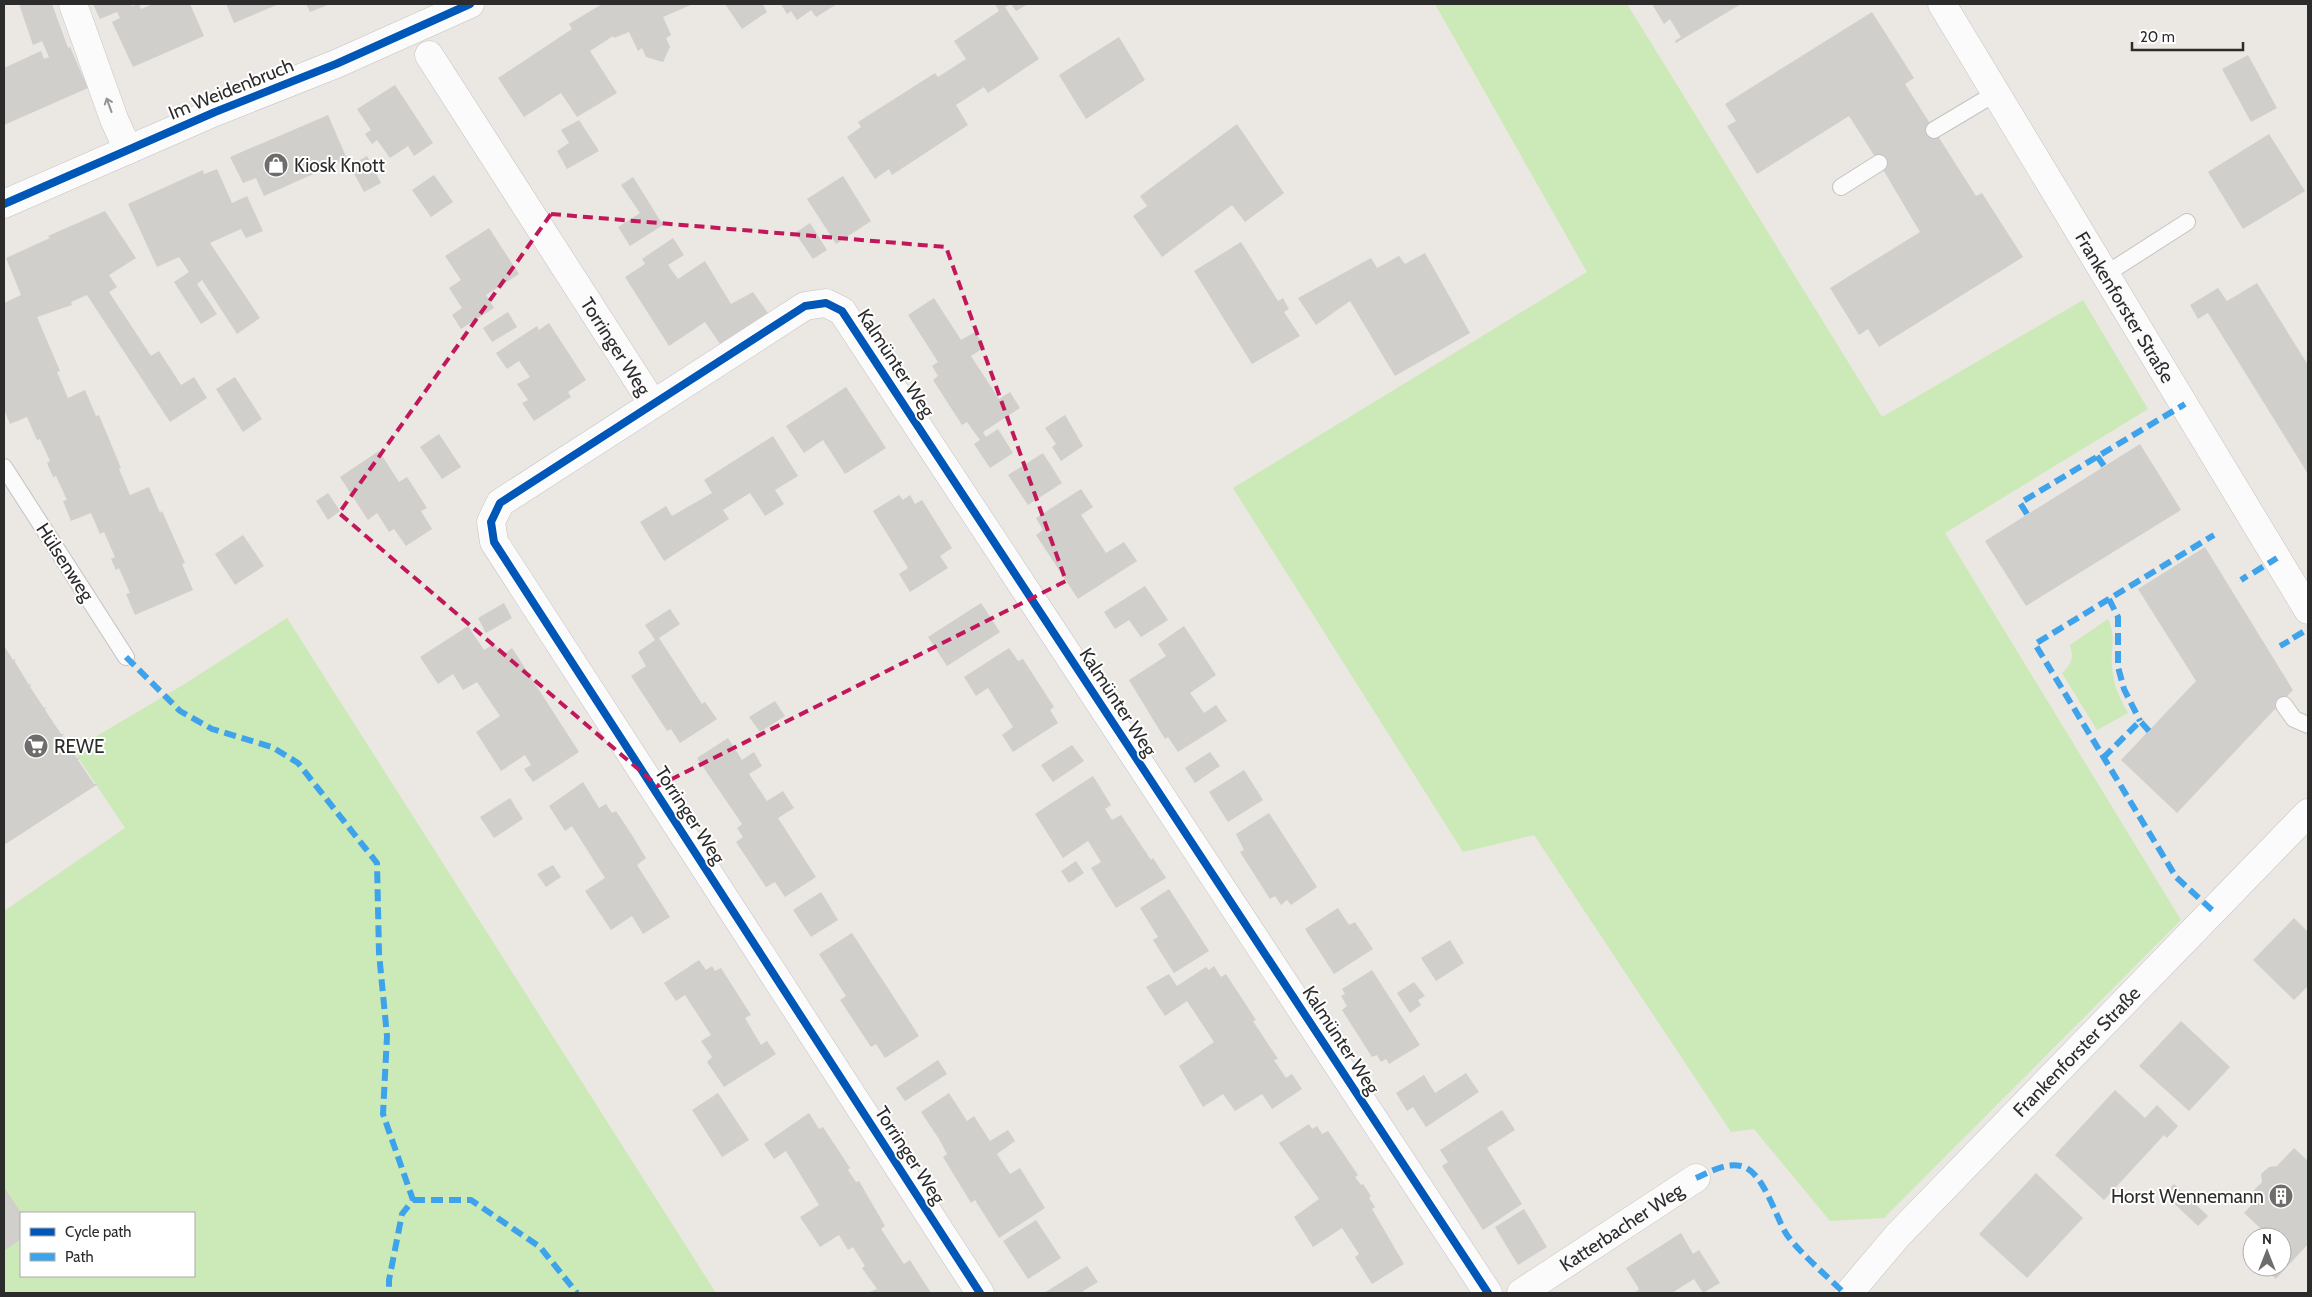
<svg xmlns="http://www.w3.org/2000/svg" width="2312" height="1297" viewBox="0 0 2312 1297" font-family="Cabin,sans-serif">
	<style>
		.green { fill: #cce9b8; fill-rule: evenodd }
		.building { fill: #d1cfcb }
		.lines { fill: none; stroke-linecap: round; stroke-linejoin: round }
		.lane-casing { stroke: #c4c3c3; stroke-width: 18 }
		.street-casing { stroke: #c4c3c3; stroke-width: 29 }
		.secondary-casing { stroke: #c4c3c3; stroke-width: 29 }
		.lane { stroke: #fcfbfb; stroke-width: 16 }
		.street { stroke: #fcfbfb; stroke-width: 28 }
		.secondary { stroke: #fcfbfb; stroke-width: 28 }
		.quiet { stroke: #3ea3eb; stroke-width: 6; stroke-dasharray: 12 6; stroke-linecap: butt }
		.cycleway-casing { stroke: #fff; stroke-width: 11 }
		.cycleway { stroke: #0057b8; stroke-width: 8 }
		.oneway { stroke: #949494 }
		.marked { fill: none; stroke: #c2185b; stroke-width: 4; stroke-dasharray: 10 6; stroke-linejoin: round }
		.labels { text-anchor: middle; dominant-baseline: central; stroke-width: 4; stroke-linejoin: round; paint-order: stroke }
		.street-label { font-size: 19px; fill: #2c2c2c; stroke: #fff }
		.poi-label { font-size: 19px; fill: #2c2c2c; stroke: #fff; text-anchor: start }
	</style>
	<rect width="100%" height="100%" fill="#ebe7e2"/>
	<g class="green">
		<polygon points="1435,4 1627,4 1882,417 2083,300 2148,409 1945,533 2181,920 1884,1218 1830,1221 1754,1129 1731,1132 1534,835 1463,852 1233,488 1587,272"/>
		<path d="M287,618L716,1293H4V911L125,828L73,750L183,685ZM21,1213H194V1276H21Z"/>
		<path d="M2108,619C2116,635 2111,649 2112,666C2113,684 2119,698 2128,713L2097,730L2062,673C2072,664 2074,658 2070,645Z"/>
	</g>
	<g class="building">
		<polygon points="19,4 52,4 68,48 70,47 88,88 4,125 4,68 41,51 44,59 49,57 42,41 33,45"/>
		<polygon points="93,4 131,4 132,6 139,4 141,9 153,4 190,4 204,36 133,67 112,22 120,18 117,12 100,19"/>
		<polygon points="226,4 279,4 234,23"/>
		<polygon points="306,4 330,4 310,12"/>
		<polygon points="602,4 693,4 663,17 671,35 666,38 670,47 663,62 646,57 642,48 638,51 629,32 614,38 613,36 590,51 617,93 577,117 561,93 524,117 498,78 572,29 569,24"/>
		<polygon points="725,4 765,4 763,5 767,12 742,29"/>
		<polygon points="781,4 837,4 816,17 811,10 797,20 791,11 787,14"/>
		<polygon points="995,4 1010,4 1005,7 1039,59 988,93 984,87 956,105 968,125 892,175 889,169 875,179 847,137 861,127 858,122 935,73 938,77 966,59 954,41 999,11"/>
		<polygon points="1011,4 1028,4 1016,11"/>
		<polygon points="1652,4 1741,4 1676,43 1675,41 1681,37 1670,19 1664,24"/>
		<polygon points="1872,12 1914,78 1905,84 1976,196 1982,193 2023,257 1879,347 1868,329 1859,335 1830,288 1920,232 1879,163 1849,116 1757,174 1727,126 1736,121 1725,104"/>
		<polygon points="1119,37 1145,80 1086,119 1059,75"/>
		<polygon points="2248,55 2277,108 2251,122 2222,69"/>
		<polygon points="395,85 433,143 414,156 408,146 390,158 377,140 372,144 365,134 371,130 357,109"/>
		<polygon points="328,115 347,159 264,196 256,178 243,183 230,157"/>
		<polygon points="579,120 599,151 567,169 557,151 569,143 561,130"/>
		<polygon points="1237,124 1284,193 1245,222 1232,205 1162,257 1133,216 1147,206 1140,196"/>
		<polygon points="2269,134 2305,191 2243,229 2208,172"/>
		<polygon points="367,156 381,183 364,192 350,166"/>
		<polygon points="217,169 232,203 247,196 263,231 246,238 241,229 210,243 260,318 237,334 202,280 197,284 217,314 201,324 174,282 189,272 179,257 157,267 128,204 203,170 204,174"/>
		<polygon points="434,175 453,202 431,217 412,190"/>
		<polygon points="843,176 871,221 836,244 807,199"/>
		<polygon points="633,177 663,225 630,246 618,227 640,213 621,185"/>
		<polygon points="105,211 136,258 109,275 117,287 109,292 151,356 159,351 181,385 194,377 207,398 170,422 87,295 71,302 72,305 37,317 60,371 57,372 68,398 85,390 96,416 99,415 121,468 119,469 130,495 149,487 160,513 162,511 185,563 182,564 193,590 135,615 126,594 130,593 119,568 116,570 111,559 115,557 104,532 100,534 91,513 71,521 63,501 67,500 56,476 53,477 47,463 50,461 40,439 37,440 27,417 10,424 4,409 4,303 21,295 6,258 50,238 48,236"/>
		<polygon points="810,223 827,250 813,259 795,233"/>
		<polygon points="489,228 519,274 486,295 494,308 461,329 452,315 462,308 449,288 461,280 445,256"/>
		<polygon points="673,238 684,255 668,265 678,279 705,261 731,304 753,292 768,313 720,344 705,322 669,346 625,277 645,264 642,259"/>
		<polygon points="1241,242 1278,301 1283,298 1289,309 1284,312 1300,336 1252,364 1194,271"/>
		<polygon points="1425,253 1470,333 1395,376 1350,301 1316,325 1298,298 1371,258 1377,268 1399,256 1405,264"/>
		<polygon points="2257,283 2308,365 2308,474 2208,313 2198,319 2190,305 2218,288 2227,301"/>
		<polygon points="934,298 961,340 975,332 985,347 971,356 999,399 1010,392 1020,408 983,432 986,437 998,429 1013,453 990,468 974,444 980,440 967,422 962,425 933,380 938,376 932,366 938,362 908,315"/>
		<polygon points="508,312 517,327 492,342 483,328"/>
		<polygon points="549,323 586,380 568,392 571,397 534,421 522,403 528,400 517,384 530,377 519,361 507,369 496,353 537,326 539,330"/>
		<polygon points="235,377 262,419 243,432 216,389"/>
		<polygon points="846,387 886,448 845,474 823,440 804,453 786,426"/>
		<polygon points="1065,415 1083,446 1061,461 1052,447 1056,444 1045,428"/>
		<polygon points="439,434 461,467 442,479 420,447"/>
		<polygon points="773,436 798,476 775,490 784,504 765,516 750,493 723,510 729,519 664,561 640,522 666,506 672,516 712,493 704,480"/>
		<polygon points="2140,444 2181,510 2026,606 1985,541"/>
		<polygon points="379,451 399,482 407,477 427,508 421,511 432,529 406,546 394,529 389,532 377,513 368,520 340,477"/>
		<polygon points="1043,453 1062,483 1028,505 1008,475"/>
		<polygon points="1081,489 1093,507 1081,515 1106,553 1124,542 1137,561 1078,599 1036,535 1043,530 1036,518"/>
		<polygon points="328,493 340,511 328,520 316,501"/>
		<polygon points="899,495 903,500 910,495 915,504 922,500 952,548 940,556 948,568 910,592 899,574 908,568 873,511"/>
		<polygon points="243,535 264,566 235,585 215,554"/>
		<polygon points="2205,547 2293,690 2177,813 2121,760 2196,681 2138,589"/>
		<polygon points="1145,586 1168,620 1141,637 1129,620 1115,629 1104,612"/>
		<polygon points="504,603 512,618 486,633 478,618"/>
		<polygon points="981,603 1000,632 947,666 928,637"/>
		<polygon points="670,609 680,624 659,638 702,704 705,702 717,719 680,743 671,729 667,731 631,676 646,666 638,652 655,640 645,625"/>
		<polygon points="468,626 484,650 494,644 502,655 512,648 579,752 533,782 524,769 531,765 525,755 501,771 476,732 500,716 477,682 463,690 453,674 438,684 420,657"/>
		<polygon points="1184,626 1216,675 1190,693 1204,713 1216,705 1227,721 1178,752 1168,737 1165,739 1129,680 1166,656 1158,644"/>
		<polygon points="4,646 13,660 15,659 15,662 29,685 31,683 30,687 44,708 46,707 45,710 61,734 64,734 62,736 77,758 80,758 78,760 94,784 98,784 4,845"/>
		<polygon points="1009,648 1018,661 1023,659 1054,707 1050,710 1058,723 1013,752 1002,735 1013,727 988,688 976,696 964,677"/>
		<polygon points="775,701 785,716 760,732 749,717"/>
		<polygon points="728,738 742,760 754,752 762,766 749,774 767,801 783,791 794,808 778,818 816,877 785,897 775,882 766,887 736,842 743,837 737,828 742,824 697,758"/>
		<polygon points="1072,745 1084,761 1053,782 1041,765"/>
		<polygon points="1210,752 1220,766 1195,783 1185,768"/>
		<polygon points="1244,770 1263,800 1228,822 1209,792"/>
		<polygon points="1093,776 1111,805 1105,809 1112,820 1121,815 1151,860 1153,858 1166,878 1116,908 1091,868 1101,862 1088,841 1063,858 1035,814"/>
		<polygon points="583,782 599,808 606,804 612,813 616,811 630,832 646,858 637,865 670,917 643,934 632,916 611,930 585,891 605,878 572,826 565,831 549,806"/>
		<polygon points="510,798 523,819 494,838 480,817"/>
		<polygon points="1269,813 1317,887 1291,905 1287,900 1281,905 1275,896 1270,899 1240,852 1244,850 1236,834"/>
		<polygon points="1076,861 1084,873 1069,883 1061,871"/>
		<polygon points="553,865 561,877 546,887 537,874"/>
		<polygon points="1169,889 1209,951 1174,973 1153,940 1158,937 1140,908"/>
		<polygon points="821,892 838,920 811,937 793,910"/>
		<polygon points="1338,908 1349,925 1355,922 1373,949 1334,974 1305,929"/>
		<polygon points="2294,918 2308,932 2308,986 2294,1000 2253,960"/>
		<polygon points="852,933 919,1036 885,1058 876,1044 871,1047 840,1000 846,996 819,954"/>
		<polygon points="1450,940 1464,963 1436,981 1421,958"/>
		<polygon points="699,960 706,970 712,966 715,971 721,968 751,1015 745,1018 761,1045 767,1041 776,1054 724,1087 707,1062 712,1057 701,1041 711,1035 685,995 676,1001 664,983"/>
		<polygon points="1214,966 1221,977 1226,974 1256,1020 1253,1021 1278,1059 1274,1060 1286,1078 1292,1074 1302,1089 1272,1109 1262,1094 1235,1111 1223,1094 1203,1107 1179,1066 1214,1042 1187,1001 1165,1016 1146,987 1169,974 1177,986 1206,967 1209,970"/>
		<polygon points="1372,970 1420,1045 1389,1064 1386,1059 1381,1062 1377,1055 1372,1057 1342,1010 1347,1006 1341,996 1345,994 1342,989"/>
		<polygon points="1414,982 1425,996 1418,1000 1421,1005 1410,1013 1397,993"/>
		<polygon points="2181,1021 2230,1067 2189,1111 2139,1066"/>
		<polygon points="938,1060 947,1074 905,1101 896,1088"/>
		<polygon points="1466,1073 1479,1092 1426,1127 1413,1107 1407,1111 1396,1093 1424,1075 1435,1093"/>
		<polygon points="2115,1090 2145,1118 2157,1105 2178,1126 2167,1138 2164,1135 2104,1200 2055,1155"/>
		<polygon points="718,1093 749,1140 722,1157 692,1110"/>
		<polygon points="949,1093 967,1121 974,1116 990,1141 1008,1130 1015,1141 997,1154 1010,1174 1020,1168 1045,1208 999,1238 975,1200 971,1203 943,1157 947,1154 939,1139 921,1112"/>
		<polygon points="1502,1110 1515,1130 1487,1148 1522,1204 1483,1230 1442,1166 1448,1162 1440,1150"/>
		<polygon points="809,1113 819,1129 823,1127 850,1168 848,1170 856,1182 859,1181 885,1226 881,1229 904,1264 910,1260 931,1293 867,1293 877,1289 862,1268 865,1266 853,1247 848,1250 839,1235 820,1247 800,1217 819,1205 786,1151 774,1159 764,1144"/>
		<polygon points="1309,1124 1312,1129 1317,1126 1322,1134 1328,1131 1358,1175 1355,1177 1361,1185 1363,1184 1371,1196 1369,1198 1375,1207 1372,1209 1404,1264 1372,1284 1355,1257 1359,1254 1342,1228 1313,1247 1294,1217 1319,1199 1279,1143"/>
		<polygon points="2294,1148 2308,1161 2308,1238 2306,1241 2308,1244 2276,1279 2263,1267 2282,1267 2282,1237 2270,1237 2244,1213 2257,1199 2251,1193 2262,1182 2261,1174 2269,1167 2277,1166"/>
		<polygon points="2036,1173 2083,1218 2027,1278 1979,1234"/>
		<polygon points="2174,1184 2208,1216 2198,1226 2164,1194"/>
		<polygon points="4,1187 21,1213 21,1239 4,1251"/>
		<polygon points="1524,1209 1547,1247 1518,1265 1495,1227"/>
		<polygon points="1036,1220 1061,1258 1028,1279 1003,1241"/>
		<polygon points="1681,1233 1693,1254 1699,1250 1720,1283 1703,1293 1694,1279 1672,1293 1635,1293 1639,1289 1626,1268"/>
		<polygon points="1087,1266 1098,1282 1083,1291 1084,1293 1044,1293"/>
	</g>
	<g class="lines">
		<defs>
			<g id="lane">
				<polyline points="1934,130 1996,93"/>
				<polyline points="1841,187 1879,163"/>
				<polyline points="2106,274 2187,222"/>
				<polyline points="4,467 126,657"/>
				<polyline points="2284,705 2294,719 2308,725"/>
			</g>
			<g id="street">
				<polyline points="73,4 114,119 128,150"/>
				<path id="s1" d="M1942,4L2308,610"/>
				<path id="s2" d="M429,55L653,404"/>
				<polyline points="980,1293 494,542 491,522 500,503 805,306 826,303 842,311 1488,1293"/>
				<path id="s3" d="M1521,1293L1696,1178"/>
				<path id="s4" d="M1849,1293L1898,1235L2308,813"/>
			</g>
			<polyline id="secondary" points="4,204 215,112 336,64 470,4"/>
		</defs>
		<use href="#lane" class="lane-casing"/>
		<use href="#street" class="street-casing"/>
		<use href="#secondary" class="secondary-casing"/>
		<use href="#lane" class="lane"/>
		<use href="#street" class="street"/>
		<use href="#secondary" class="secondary"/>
		<g class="quiet">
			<polyline points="2097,456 2104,466"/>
			<polyline points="2027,514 2020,503 2185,404"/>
			<polyline points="2253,573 2277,558"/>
			<polyline points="2241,580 2247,576"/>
			<polyline points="2109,599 2118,617 2118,667 2124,689 2140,721"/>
			<polyline points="2293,638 2308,629"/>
			<polyline points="2280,646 2289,641"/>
			<polyline points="126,657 180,711 212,729 272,747 298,763 377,863 379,953 387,1036 383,1114 413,1200 402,1214 389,1280 389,1293"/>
			<polyline points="2103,758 2140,721 2149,731"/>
			<polyline points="2212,910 2176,877 2035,644 2214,535"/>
			<path d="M1696,1178C1710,1172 1728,1161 1744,1167C1764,1174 1776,1218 1787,1235C1801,1254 1827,1276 1844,1293"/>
			<polyline points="413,1200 471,1200 540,1247 577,1293"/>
		</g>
		<defs>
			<g id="cycleway">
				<polyline points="4,204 215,112 336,64 470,4"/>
				<polyline points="980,1293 494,542 491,522 500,503 805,306 826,303 842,311 1488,1293"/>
			</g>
		</defs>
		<use href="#cycleway" class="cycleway-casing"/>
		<use href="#cycleway" class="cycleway"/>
	</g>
	<defs><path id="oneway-shaft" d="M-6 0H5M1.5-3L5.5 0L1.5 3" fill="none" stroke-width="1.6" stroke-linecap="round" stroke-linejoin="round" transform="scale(1.25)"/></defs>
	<use class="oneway" href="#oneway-shaft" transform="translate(109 105) rotate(-110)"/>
	<path class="marked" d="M551,214L946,247L1066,581L658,786L339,513Z"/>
	<defs>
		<symbol id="shop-disc" viewBox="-11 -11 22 22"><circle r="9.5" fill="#6f6d6c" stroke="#fff"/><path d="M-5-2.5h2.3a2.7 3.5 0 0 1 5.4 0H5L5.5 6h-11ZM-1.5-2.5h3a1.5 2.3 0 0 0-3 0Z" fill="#fff"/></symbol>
		<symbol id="supermarket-disc" viewBox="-11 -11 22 22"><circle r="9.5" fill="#6f6d6c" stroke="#fff"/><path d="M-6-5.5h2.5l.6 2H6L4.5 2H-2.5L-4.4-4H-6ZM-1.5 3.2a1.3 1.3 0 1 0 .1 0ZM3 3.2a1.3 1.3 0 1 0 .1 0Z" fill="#fff"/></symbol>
		<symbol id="building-disc" viewBox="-11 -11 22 22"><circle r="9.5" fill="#6f6d6c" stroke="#fff"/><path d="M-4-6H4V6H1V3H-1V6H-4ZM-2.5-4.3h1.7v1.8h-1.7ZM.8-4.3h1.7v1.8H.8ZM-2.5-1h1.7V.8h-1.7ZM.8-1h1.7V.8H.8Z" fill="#fff"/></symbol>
	</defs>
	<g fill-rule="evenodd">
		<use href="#shop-disc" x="262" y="151" width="28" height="28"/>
		<use href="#supermarket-disc" x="22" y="732" width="28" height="28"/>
		<use href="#building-disc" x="2267" y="1182" width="28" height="28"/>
	</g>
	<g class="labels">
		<g class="street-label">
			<text transform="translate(231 89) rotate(-22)">Im Weidenbruch</text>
			<text stroke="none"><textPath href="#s1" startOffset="354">Frankenforster Straße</textPath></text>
			<text stroke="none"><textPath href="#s2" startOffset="346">Torringer Weg</textPath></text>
			<text transform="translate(896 363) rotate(57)">Kalmünter Weg</text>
			<text transform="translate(65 562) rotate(57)">Hülsenweg</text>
			<text transform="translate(1118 702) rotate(57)">Kalmünter Weg</text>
			<text transform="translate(690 815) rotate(57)">Torringer Weg</text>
			<text transform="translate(1341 1040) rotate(57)">Kalmünter Weg</text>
			<text stroke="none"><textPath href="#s4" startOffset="332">Frankenforster Straße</textPath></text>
			<text transform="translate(910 1155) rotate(57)">Torringer Weg</text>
			<text stroke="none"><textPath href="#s3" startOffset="120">Katterbacher Weg</textPath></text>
		</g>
		<g class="poi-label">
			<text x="294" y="165">Kiosk Knott</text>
			<text x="54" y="746">REWE</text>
			<text x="2264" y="1196" text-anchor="end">Horst Wennemann</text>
		</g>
	</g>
	<rect width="2312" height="1297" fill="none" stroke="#2c2c2c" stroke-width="10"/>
	<rect x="20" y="1212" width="175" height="65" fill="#ffffff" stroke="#ababab"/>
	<rect x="30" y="1228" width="25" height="8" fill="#0057b8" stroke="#ababab"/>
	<text x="65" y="1237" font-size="15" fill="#2c2c2c">Cycle path</text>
	<rect x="30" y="1253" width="25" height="8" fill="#3ea3eb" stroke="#ababab"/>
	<text x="65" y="1262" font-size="15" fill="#2c2c2c">Path</text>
	<g transform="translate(2267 1252)"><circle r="24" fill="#ffffff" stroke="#ababab"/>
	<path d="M0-4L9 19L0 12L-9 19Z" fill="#6f6d6c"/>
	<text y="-8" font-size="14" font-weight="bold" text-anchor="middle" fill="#2c2c2c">N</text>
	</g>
	<path d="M2132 42v8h111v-8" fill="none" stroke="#2c2c2c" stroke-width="2.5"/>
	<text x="2140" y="42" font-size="15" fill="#2c2c2c" stroke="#ffffff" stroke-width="4" paint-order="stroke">20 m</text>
</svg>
